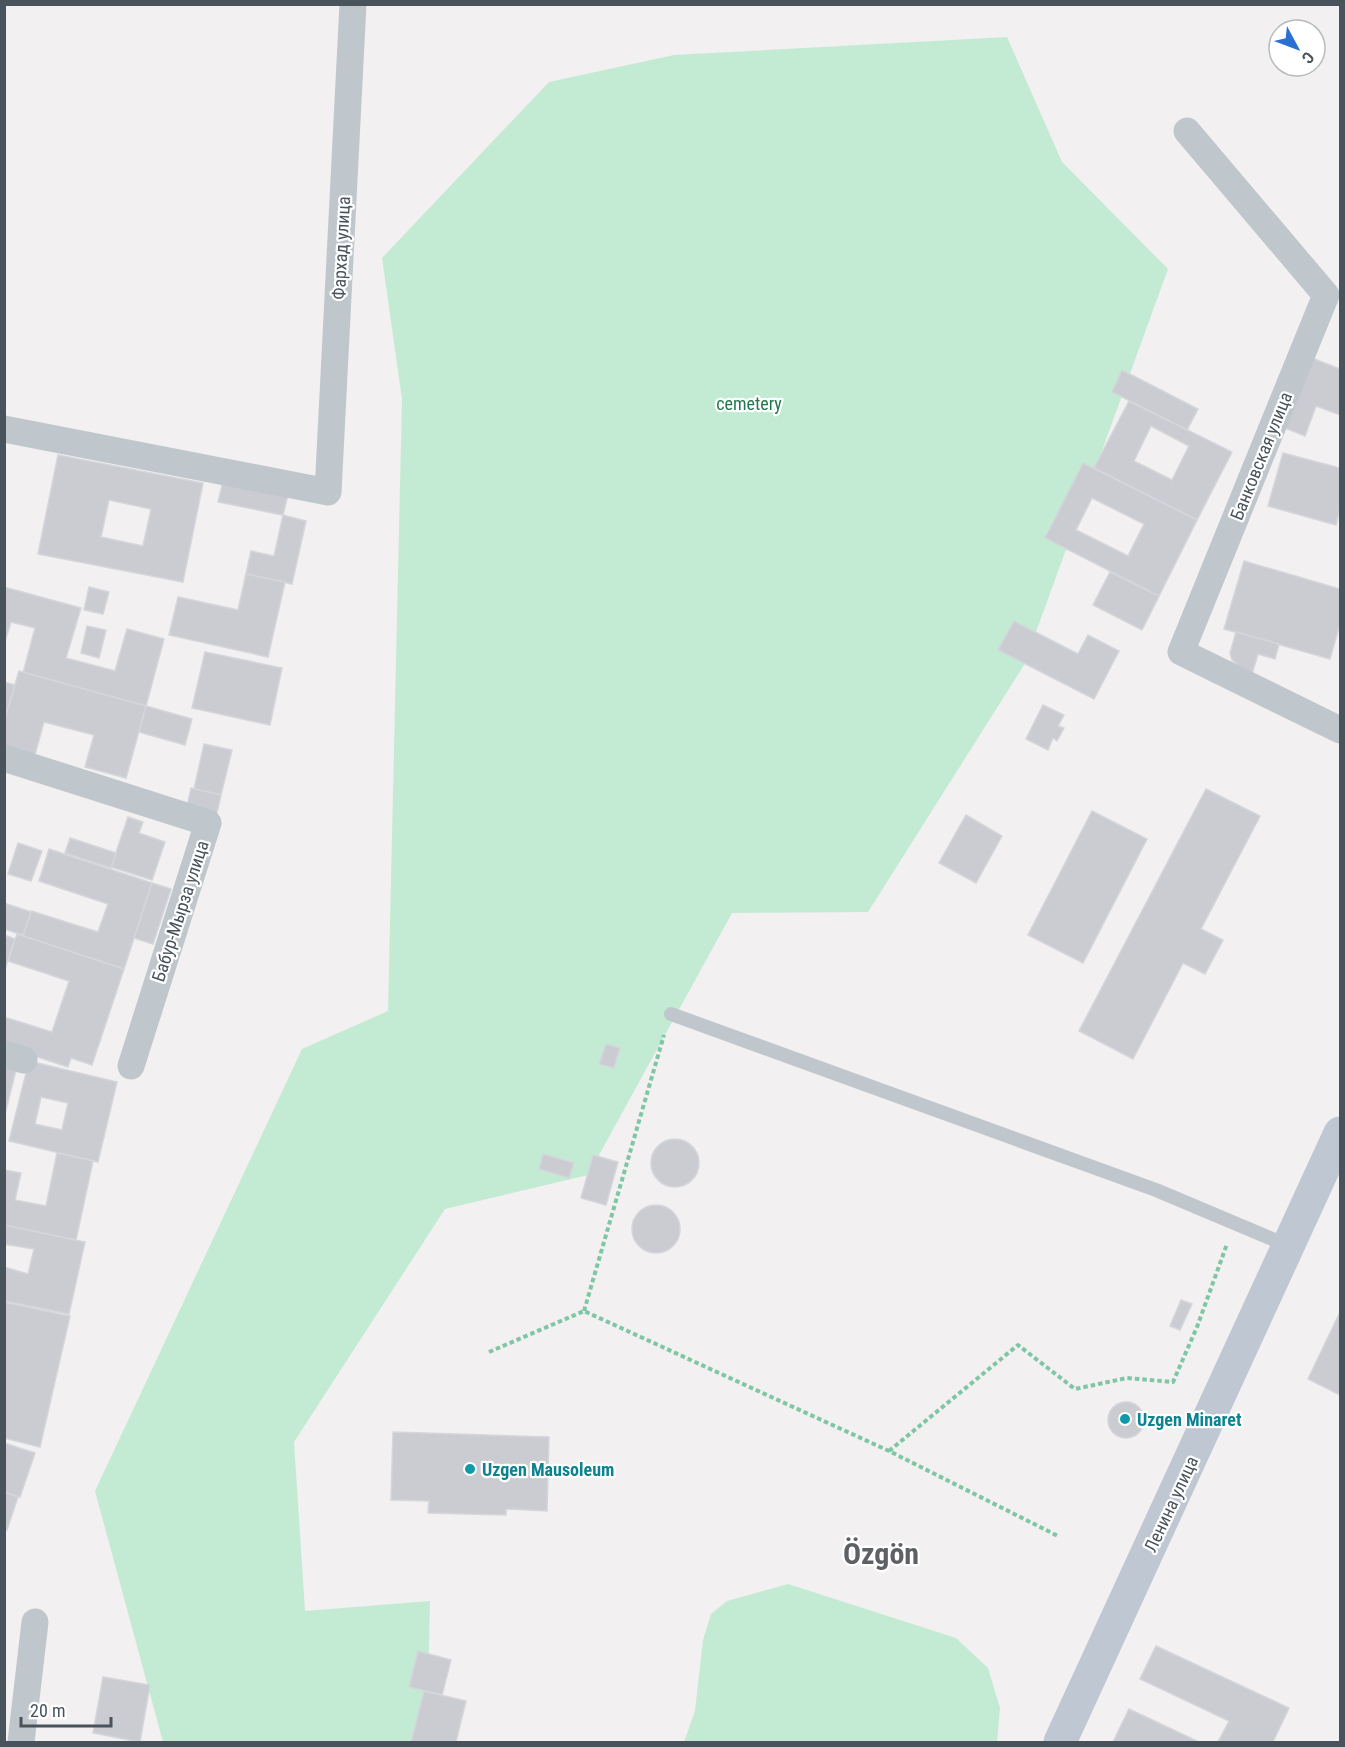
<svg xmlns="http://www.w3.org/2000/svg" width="1345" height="1747" viewBox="0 0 1345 1747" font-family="'Roboto Condensed',sans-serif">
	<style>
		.green { fill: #c3ebd3 }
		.building { fill: #caccd2; stroke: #d4d6db; stroke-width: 1.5; fill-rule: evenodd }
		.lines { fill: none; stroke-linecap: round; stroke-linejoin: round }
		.path { stroke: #7ec6a4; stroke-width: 4; stroke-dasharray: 4.5 3; stroke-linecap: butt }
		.service { stroke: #bfc7cd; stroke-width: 14 }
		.minor { stroke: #bfc7cd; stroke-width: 27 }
		.secondary { stroke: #bfc8d2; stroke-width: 33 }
		.culture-dot { fill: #0f9aa8; stroke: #fff; stroke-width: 2 }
		.labels { text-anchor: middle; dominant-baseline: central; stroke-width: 4.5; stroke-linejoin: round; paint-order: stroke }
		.street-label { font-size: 18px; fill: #49535b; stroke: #fff }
		.park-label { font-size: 18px; fill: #20774d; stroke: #fff }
		.culture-label { font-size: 18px; font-weight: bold; fill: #0d838f; stroke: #fff; text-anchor: start }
		.town-label { font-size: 30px; font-weight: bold; fill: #5d6064; stroke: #fff }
	</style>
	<rect width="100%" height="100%" fill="#f2f0f0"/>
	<g class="green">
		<polygon points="1007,37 1062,162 1168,269 1024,665 868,912 732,913 588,1175 445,1209 294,1442 305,1611 430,1601 427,1742 163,1742 95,1491 302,1049 388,1011 402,399 382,258 549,82 674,55"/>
		<polygon points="788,1584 956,1638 988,1668 1000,1708 997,1742 684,1742 695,1711 703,1640 711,1614 727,1601"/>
	</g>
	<g class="building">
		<polygon points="1307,356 1340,369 1340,415 1316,406 1305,436 1280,426"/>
		<polygon points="1122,370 1198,409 1187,430 1112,392"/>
		<path d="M1129,401L1232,452L1197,520L1094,468ZM1151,426L1189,446L1172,480L1134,461Z"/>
		<polygon points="1283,453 1340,468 1340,508 1336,525 1268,506"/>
		<path d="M58,455L203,483L183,582L38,554ZM109,500L151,509L143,546L101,537Z"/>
		<path d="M1083,463L1197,520L1159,596L1045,538ZM1092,498L1144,524L1128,556L1076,530Z"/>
		<polygon points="223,481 288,495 283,515 218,502"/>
		<polygon points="283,515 306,521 292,584 246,574 251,551 274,556"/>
		<polygon points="1244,561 1340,589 1340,624 1330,659 1224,629"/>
		<polygon points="1110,572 1159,596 1142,630 1093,605"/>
		<polygon points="246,574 285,582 268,657 169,635 178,597 238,610"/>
		<polygon points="4,587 81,608 66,658 115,671 127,629 164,639 146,706 23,673 35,628 11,622 4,645"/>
		<polygon points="89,587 109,592 103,614 84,610"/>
		<polygon points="1014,621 1078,654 1088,635 1119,651 1094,699 998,650"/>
		<polygon points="87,626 106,630 99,658 81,653"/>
		<polygon points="1236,632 1279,644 1275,659 1258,654 1252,674 1241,668 1232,660 1230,653"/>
		<polygon points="205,652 282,668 270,725 192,708"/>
		<polygon points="19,671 146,706 126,778 85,767 94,735 44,722 34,758 4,750 4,721"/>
		<polygon points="4,682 15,685 4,721"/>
		<polygon points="1043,705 1064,715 1058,726 1064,728 1057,741 1053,738 1048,750 1026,739"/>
		<polygon points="146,706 192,719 185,745 139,732"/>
		<polygon points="204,744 232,750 221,795 194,789"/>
		<polygon points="191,788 221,795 216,817 186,811"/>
		<polygon points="1206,789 1260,816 1201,929 1223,940 1205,974 1183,963 1133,1059 1079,1031"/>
		<polygon points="1092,811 1147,839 1083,963 1028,935"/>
		<polygon points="966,815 1002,836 976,883 939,863"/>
		<polygon points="128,817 143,822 139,833 165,842 152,880 111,867"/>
		<polygon points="70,838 116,853 111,868 65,853"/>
		<polygon points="18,843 42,851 31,881 8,874"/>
		<polygon points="49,849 152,883 124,969 23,936 31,911 98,932 108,904 39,881"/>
		<polygon points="152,883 171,889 153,944 134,938"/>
		<polygon points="4,903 31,912 23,935 4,929"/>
		<polygon points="17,934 124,969 92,1065 71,1058 68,1067 4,1046 4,1017 52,1032 69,981 8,961"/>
		<polygon points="4,935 15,939 4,972"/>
		<polygon points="606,1044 620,1048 614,1068 599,1064"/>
		<path d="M29,1061L117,1082L98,1162L9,1141ZM41,1097L68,1103L62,1130L35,1124Z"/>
		<polygon points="4,1067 16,1070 4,1118"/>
		<circle cx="675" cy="1163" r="24"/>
		<polygon points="57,1153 93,1161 76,1240 4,1225 4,1170 21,1173 15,1200 46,1206"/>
		<polygon points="543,1154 574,1163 569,1178 539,1169"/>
		<polygon points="593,1155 618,1162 606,1205 581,1198"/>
		<circle cx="656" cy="1229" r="24"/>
		<polygon points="4,1225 85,1242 69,1314 4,1301 4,1267 28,1274 34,1249 4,1244"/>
		<polygon points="1181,1300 1192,1304 1180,1330 1170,1326"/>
		<polygon points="4,1302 70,1316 40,1447 4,1438"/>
		<polygon points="1340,1312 1340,1395 1308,1379"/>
		<circle cx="1126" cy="1420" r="18"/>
		<polygon points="393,1432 549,1437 547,1511 506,1509 506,1515 428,1513 429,1501 391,1500"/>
		<polygon points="4,1443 35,1453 20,1497 4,1492"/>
		<polygon points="4,1492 18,1497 7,1530 4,1529"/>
		<polygon points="1156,1646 1289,1708 1273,1742 1218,1742 1229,1721 1140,1679"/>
		<polygon points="418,1651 451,1660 442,1695 409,1687"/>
		<polygon points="103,1677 150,1685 140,1742 93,1733"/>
		<polygon points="424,1691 466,1701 456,1742 411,1742"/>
		<polygon points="1129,1709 1197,1741 1196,1742 1113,1742"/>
	</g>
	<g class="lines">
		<g class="path">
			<polyline points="584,1311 664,1035"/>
			<polyline points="489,1352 584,1311 889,1451 1058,1536"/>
			<polyline points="889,1451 1018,1345 1075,1389 1127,1378 1173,1382 1197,1327 1227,1244"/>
		</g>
		<polyline class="service" points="671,1014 1156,1190 1289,1246"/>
		<g class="minor">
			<polyline points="1187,131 1326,295 1181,652 1340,730"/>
			<polyline points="4,429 328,492 353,4"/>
			<polyline points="4,758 208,823 131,1066"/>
			<polyline points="4,1054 24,1060"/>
			<polyline points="21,1742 35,1622"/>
		</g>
		<polyline class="secondary" points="1060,1742 1340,1133"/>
	</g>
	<g class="culture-dot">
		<circle cx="1125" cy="1419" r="6"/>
		<circle cx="470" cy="1469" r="6"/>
	</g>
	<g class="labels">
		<g class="street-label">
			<text transform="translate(341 248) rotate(-87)">Фархад улица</text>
			<text transform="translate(1261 456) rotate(-68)">Банковская улица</text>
			<text transform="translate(180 911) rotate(-72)">Бабур-Мырза улица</text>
			<text transform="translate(1171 1504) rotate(-65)">Ленина улица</text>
		</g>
		<g class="park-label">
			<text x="749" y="403">cemetery</text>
		</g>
		<g class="culture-label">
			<text x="1137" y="1419">Uzgen Minaret</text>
			<text x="482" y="1469">Uzgen Mausoleum</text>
		</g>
		<g class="town-label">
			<text x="881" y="1553">Özgön</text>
		</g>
	</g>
	<rect width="1345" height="1747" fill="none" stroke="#49535b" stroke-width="12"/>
	<g transform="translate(1297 48) rotate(131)"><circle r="28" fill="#ffffff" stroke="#b6babd" stroke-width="1.5"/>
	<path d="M0-4.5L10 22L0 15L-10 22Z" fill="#2a70d1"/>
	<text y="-9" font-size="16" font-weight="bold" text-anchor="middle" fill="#49535b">С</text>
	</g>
	<path d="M21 1717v9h90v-9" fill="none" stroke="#49535b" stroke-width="3"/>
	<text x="30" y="1717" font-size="18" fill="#49535b" stroke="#ffffff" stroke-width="4.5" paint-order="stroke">20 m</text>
</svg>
